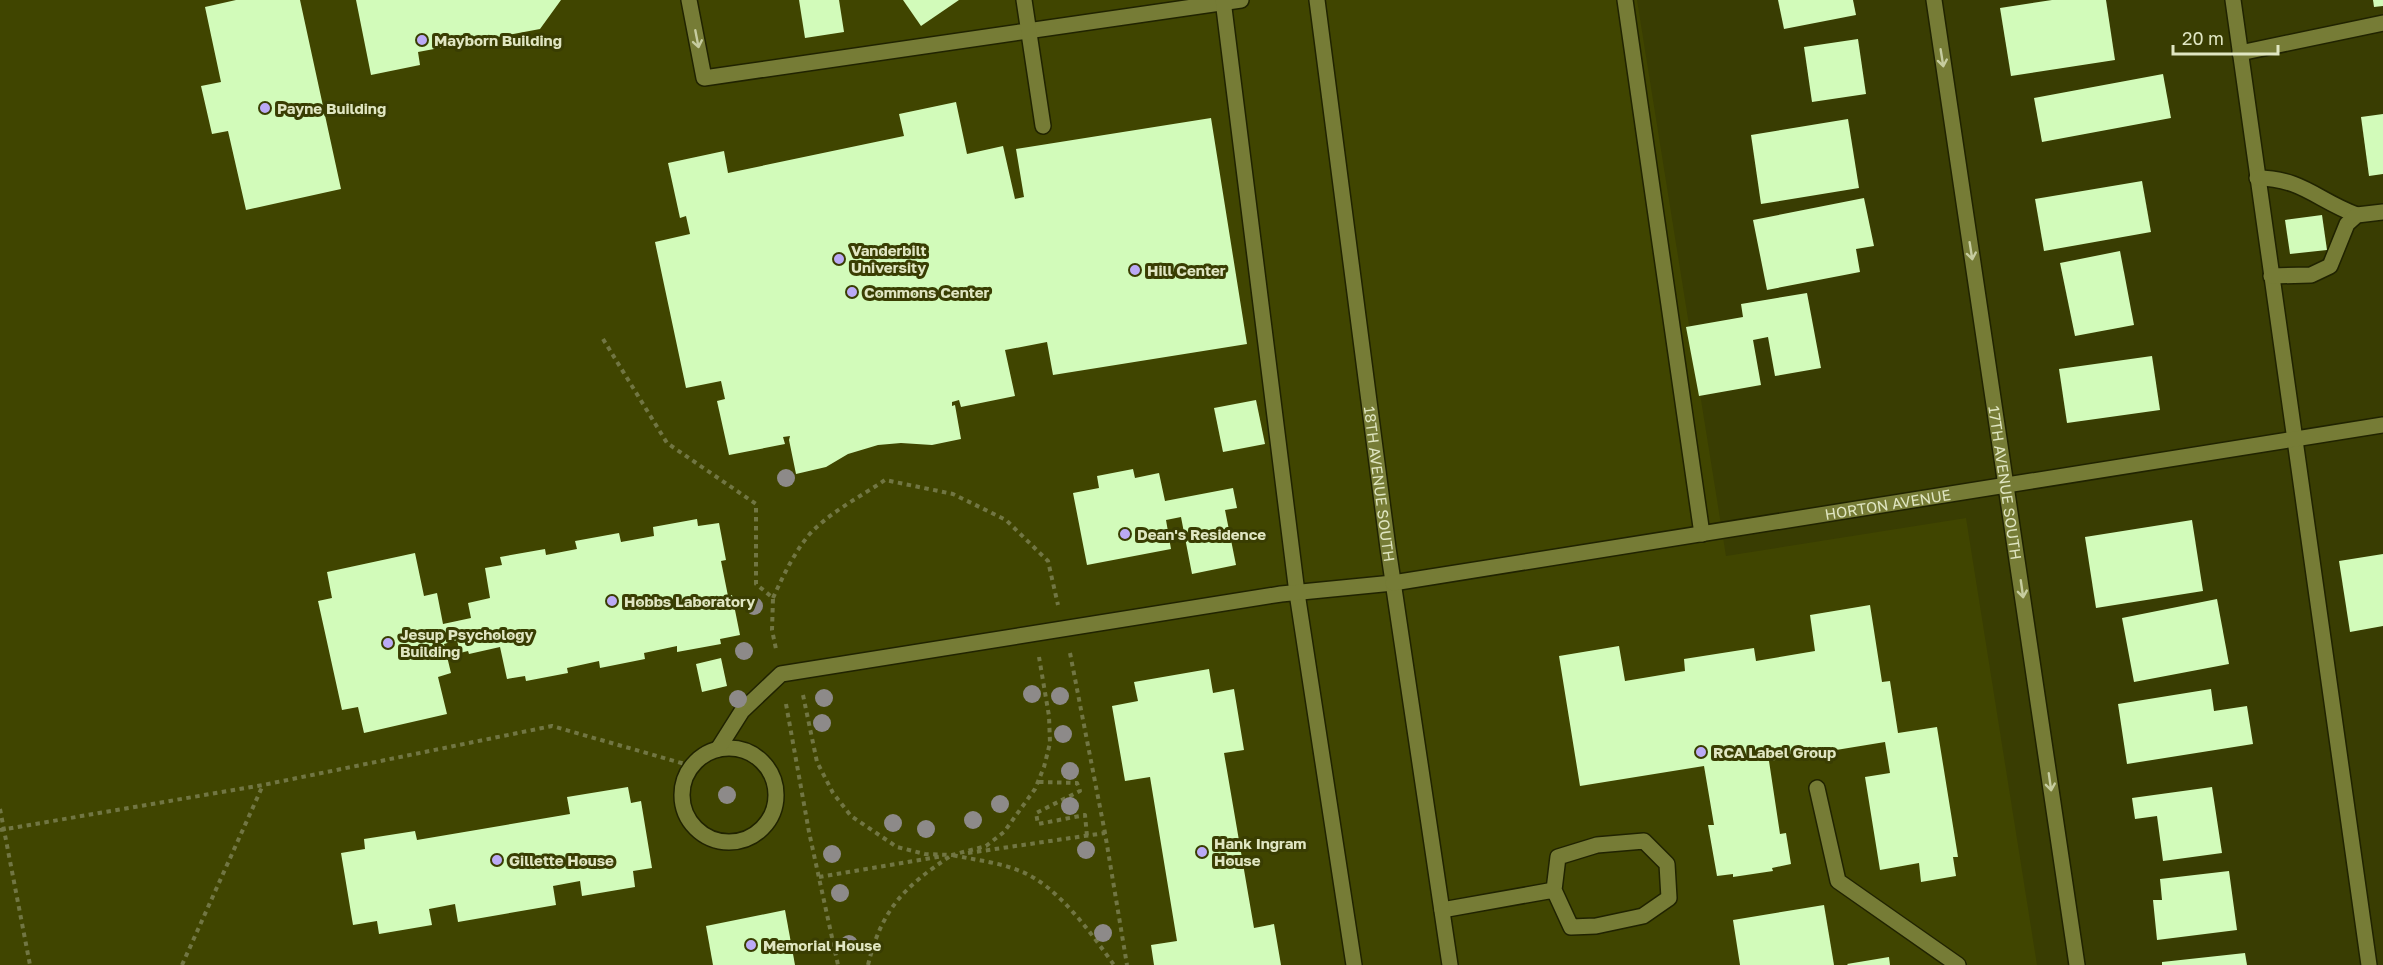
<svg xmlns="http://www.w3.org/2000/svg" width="2383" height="965" viewBox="0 0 2383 965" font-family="'Golos Text',sans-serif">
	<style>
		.built { fill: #404500 }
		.building { fill: #d2fbba }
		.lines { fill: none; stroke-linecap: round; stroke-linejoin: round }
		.service-casing { stroke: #202300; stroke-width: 18 }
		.minor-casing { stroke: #202300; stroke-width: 18 }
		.secondary-casing { stroke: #202300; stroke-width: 18 }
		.path { stroke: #717643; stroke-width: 4; stroke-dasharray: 4.5 4.5; stroke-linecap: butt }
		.service { stroke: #767c36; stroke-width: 15 }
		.minor { stroke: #767c36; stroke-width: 15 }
		.secondary { stroke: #767c36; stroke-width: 15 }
		.tree { fill: #8d8a89 }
		.oneway { stroke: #c6cc9f }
		.poi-dot { fill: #bbaaf6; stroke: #393d02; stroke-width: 2 }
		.labels { text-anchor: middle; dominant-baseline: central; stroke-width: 6; stroke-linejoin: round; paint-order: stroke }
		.poi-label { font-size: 15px; font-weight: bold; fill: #e0e6c2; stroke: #393d02; text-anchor: start }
		.street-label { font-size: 15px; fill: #e0e6c2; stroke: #393d02 }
	</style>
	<rect width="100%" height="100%" fill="#393d02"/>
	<polygon class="built" points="0,0 1637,0 1726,556 1966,518 2037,965 0,965"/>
	<g class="building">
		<polygon points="236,0 300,0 341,189 246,210 228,131 212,134 201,86 221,82 205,7"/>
		<polygon points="356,0 561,0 540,29 418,52 420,65 371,75"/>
		<polygon points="799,0 839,0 844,32 805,38"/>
		<polygon points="903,0 959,0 921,26"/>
		<polygon points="1778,0 1853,0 1856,15 1784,29"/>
		<polygon points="2052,0 2106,0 2115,60 2011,76 2000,8"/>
		<polygon points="2373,0 2383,0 2383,6 2374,7"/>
		<polygon points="1858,39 1866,94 1812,102 1804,47"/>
		<polygon points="2163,74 2171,118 2042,142 2034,98"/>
		<polygon points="956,102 967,154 1003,146 1015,199 1024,197 1016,149 1211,118 1247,344 1053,375 1047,342 1005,350 1015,396 961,407 959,400 952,402 952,406 955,405 961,439 932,445 901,443 878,445 848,454 826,467 796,474 789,440 790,436 783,437 785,444 729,455 717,401 725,399 721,381 686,388 655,242 690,234 686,216 680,218 668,163 724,151 728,173 904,136 899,114"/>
		<polygon points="2383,114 2383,174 2369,176 2361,117"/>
		<polygon points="1848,119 1859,188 1761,204 1751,135"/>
		<polygon points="2142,181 2151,232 2044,251 2035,199"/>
		<polygon points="1864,198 1874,246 1856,249 1860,272 1767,290 1753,220"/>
		<polygon points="2322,215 2327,250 2290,254 2285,220"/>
		<polygon points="2120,251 2134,325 2075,336 2060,263"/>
		<polygon points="1807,293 1821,368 1775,376 1768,337 1753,340 1761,385 1699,396 1686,327 1743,317 1741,304"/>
		<polygon points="2152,356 2160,410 2067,423 2059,369"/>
		<polygon points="1256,400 1265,444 1223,452 1214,408"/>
		<polygon points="1133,469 1135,478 1159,473 1165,501 1233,488 1237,508 1225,510 1236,565 1192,574 1181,517 1166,520 1171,549 1087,565 1073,493 1099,488 1097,476"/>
		<polygon points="697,519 698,526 719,523 726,560 721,561 728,596 732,595 740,635 720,639 721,644 677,652 677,646 644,653 645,659 600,668 599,661 567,668 568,673 526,681 525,676 507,679 500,647 469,654 468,651 460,653 457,640 444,644 451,673 438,677 447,714 364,733 358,707 342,710 318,601 332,598 327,572 415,553 424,596 437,593 443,624 471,618 468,603 490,598 485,568 502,565 500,557 545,549 546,555 577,549 575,541 619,533 621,542 654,536 653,527"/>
		<polygon points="2192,520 2203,591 2096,608 2085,537"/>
		<polygon points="2383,554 2383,626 2350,632 2339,561"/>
		<polygon points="2217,599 2229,664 2134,682 2122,618"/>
		<polygon points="1870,605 1882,682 1890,681 1898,733 1937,727 1958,857 1953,857 1956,876 1921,882 1919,863 1880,870 1865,777 1890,773 1885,742 1769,761 1780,834 1786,833 1791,864 1772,868 1773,871 1733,877 1733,874 1717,876 1708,825 1714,825 1704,766 1580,786 1559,656 1619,646 1625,681 1685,671 1684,659 1754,648 1756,661 1815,651 1810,615"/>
		<polygon points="721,658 727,686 702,692 696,664"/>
		<polygon points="1209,669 1213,693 1234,689 1244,750 1224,753 1254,928 1274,924 1281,965 1154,965 1151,945 1177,941 1150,777 1125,781 1112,706 1138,701 1134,682"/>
		<polygon points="2211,689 2214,711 2247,706 2253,744 2127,764 2118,704"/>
		<polygon points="628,787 631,803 641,801 652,868 633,871 635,887 582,896 580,881 553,886 556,905 458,922 455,904 429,909 432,925 379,934 377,921 353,925 341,853 365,849 364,839 415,831 417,840 570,814 567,797"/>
		<polygon points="2212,787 2222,853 2163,861 2157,816 2135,819 2132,798"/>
		<polygon points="2229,871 2237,930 2157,940 2153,900 2162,900 2160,879"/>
		<polygon points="1824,905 1834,965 1740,965 1733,920"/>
		<polygon points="785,910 795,965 713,965 706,926"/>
		<polygon points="2245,953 2247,965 2162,965 2162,962"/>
		<polygon points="1889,957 1890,965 1848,965 1847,964"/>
	</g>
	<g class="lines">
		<defs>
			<g id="service">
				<polyline points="689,0 704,78 1241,0"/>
				<polyline points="1024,0 1043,126"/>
				<polyline points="1223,0 1297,593 1354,965"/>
				<polyline points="1625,0 1702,534"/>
				<polyline points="2233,0 2369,965"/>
				<polyline points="2240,53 2383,23"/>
				<path d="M2257,178C2302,178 2318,201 2357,215"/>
				<polyline points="2271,276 2311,275 2330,266 2347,224 2357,215 2383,212"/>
				<circle cx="729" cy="795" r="47"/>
				<polyline points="718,749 742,711 781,674 1281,594 1393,583"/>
				<polyline points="1817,788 1838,881 1958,965"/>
				<polyline points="1442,910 1554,890 1558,857 1597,845 1644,841 1667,864 1669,898 1643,916 1596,926 1571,927 1554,890"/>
			</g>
			<g id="minor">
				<path id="s1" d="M1317,0L1388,548L1450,965"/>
				<path id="s2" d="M1393,583L2383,425"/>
			</g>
			<g id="secondary">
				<path id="s3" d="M1934,0L2077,965"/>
			</g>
		</defs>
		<use href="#service" class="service-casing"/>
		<use href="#minor" class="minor-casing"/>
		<use href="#secondary" class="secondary-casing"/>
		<g class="path">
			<polyline points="603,339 667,443 756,504 756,584 773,598 772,630 776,649"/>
			<path d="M773,598C783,576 793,555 808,536C828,513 860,497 885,480L953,494L1006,520L1048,561L1058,605"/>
			<polyline points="1070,653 1105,833 1127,965"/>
			<polyline points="803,695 817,762 833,793 851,816 897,847 925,854 952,855 986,846 1004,832 1035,789 1044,767 1050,743 1049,716 1039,657"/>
			<polyline points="786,704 809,832 838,965"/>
			<polyline points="1039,782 1077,783 1080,791 1036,813 1038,824 1085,815 1087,836"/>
			<polyline points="0,809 30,965"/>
			<polyline points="0,830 263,785 552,726 692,766"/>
			<polyline points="968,853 1105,833"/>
			<polyline points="819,877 943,856"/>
			<polyline points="182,965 263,785"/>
			<path d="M868,965C882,908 905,886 952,855C975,860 998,862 1020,871C1057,885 1091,933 1114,965"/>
		</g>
		<use href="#service" class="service"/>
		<use href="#minor" class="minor"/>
		<use href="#secondary" class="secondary"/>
	</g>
	<g class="tree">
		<circle cx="786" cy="478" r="9"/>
		<circle cx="754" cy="606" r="9"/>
		<circle cx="744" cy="651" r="9"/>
		<circle cx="1032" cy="694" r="9"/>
		<circle cx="1060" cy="696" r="9"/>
		<circle cx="824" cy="698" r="9"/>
		<circle cx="738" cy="699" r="9"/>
		<circle cx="822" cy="723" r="9"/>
		<circle cx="1063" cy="734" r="9"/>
		<circle cx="1070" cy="771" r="9"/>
		<circle cx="727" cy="795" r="9"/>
		<circle cx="1000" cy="804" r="9"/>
		<circle cx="1070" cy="806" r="9"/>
		<circle cx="973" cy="820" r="9"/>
		<circle cx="893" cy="823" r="9"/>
		<circle cx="926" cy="829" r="9"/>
		<circle cx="1086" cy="850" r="9"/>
		<circle cx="832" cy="854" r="9"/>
		<circle cx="840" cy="893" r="9"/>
		<circle cx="1103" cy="933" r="9"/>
		<circle cx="849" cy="944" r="9"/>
	</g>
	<defs><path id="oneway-shaft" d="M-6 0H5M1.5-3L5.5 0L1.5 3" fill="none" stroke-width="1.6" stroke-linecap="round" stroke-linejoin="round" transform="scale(1.5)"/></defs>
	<g class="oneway">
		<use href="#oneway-shaft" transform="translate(697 39) rotate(79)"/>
		<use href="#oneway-shaft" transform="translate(1942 58) rotate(81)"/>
		<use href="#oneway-shaft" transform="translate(1971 251) rotate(81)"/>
		<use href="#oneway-shaft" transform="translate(2022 589) rotate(82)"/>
		<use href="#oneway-shaft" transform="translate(2050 782) rotate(82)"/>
	</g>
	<g class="poi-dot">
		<circle cx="422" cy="40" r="6"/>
		<circle cx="265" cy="108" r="6"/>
		<circle cx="839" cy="259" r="6"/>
		<circle cx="1135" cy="270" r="6"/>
		<circle cx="852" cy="292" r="6"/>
		<circle cx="1125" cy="534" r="6"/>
		<circle cx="612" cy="601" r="6"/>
		<circle cx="388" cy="643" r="6"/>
		<circle cx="1701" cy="752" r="6"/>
		<circle cx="1202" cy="852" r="6"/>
		<circle cx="497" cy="860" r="6"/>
		<circle cx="751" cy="945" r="6"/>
	</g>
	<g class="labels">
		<g class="poi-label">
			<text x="434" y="40">Mayborn Building</text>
			<text x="277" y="108">Payne Building</text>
			<text x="851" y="250">Vanderbilt<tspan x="851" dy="17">University</tspan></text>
			<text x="1147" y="270">Hill Center</text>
			<text x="864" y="292">Commons Center</text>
			<text x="1137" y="534">Dean's Residence</text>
			<text x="624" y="601">Hobbs Laboratory</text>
			<text x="400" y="634">Jesup Psychology<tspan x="400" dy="17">Building</tspan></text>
			<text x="1713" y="752">RCA Label Group</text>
			<text x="1214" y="843">Hank Ingram<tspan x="1214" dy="17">House</tspan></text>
			<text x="509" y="860">Gillette House</text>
			<text x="763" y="945">Memorial House</text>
		</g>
		<g class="street-label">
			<text stroke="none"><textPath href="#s3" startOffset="488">17TH AVENUE SOUTH</textPath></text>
			<text stroke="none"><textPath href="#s1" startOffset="488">18TH AVENUE SOUTH</textPath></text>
			<text stroke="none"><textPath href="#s2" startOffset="501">HORTON AVENUE</textPath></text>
		</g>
	</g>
	<path d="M2173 45v9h105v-9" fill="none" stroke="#e0e6c2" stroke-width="3"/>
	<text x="2182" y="45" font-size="18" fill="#e0e6c2" stroke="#393d02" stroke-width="4.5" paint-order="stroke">20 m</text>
</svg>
